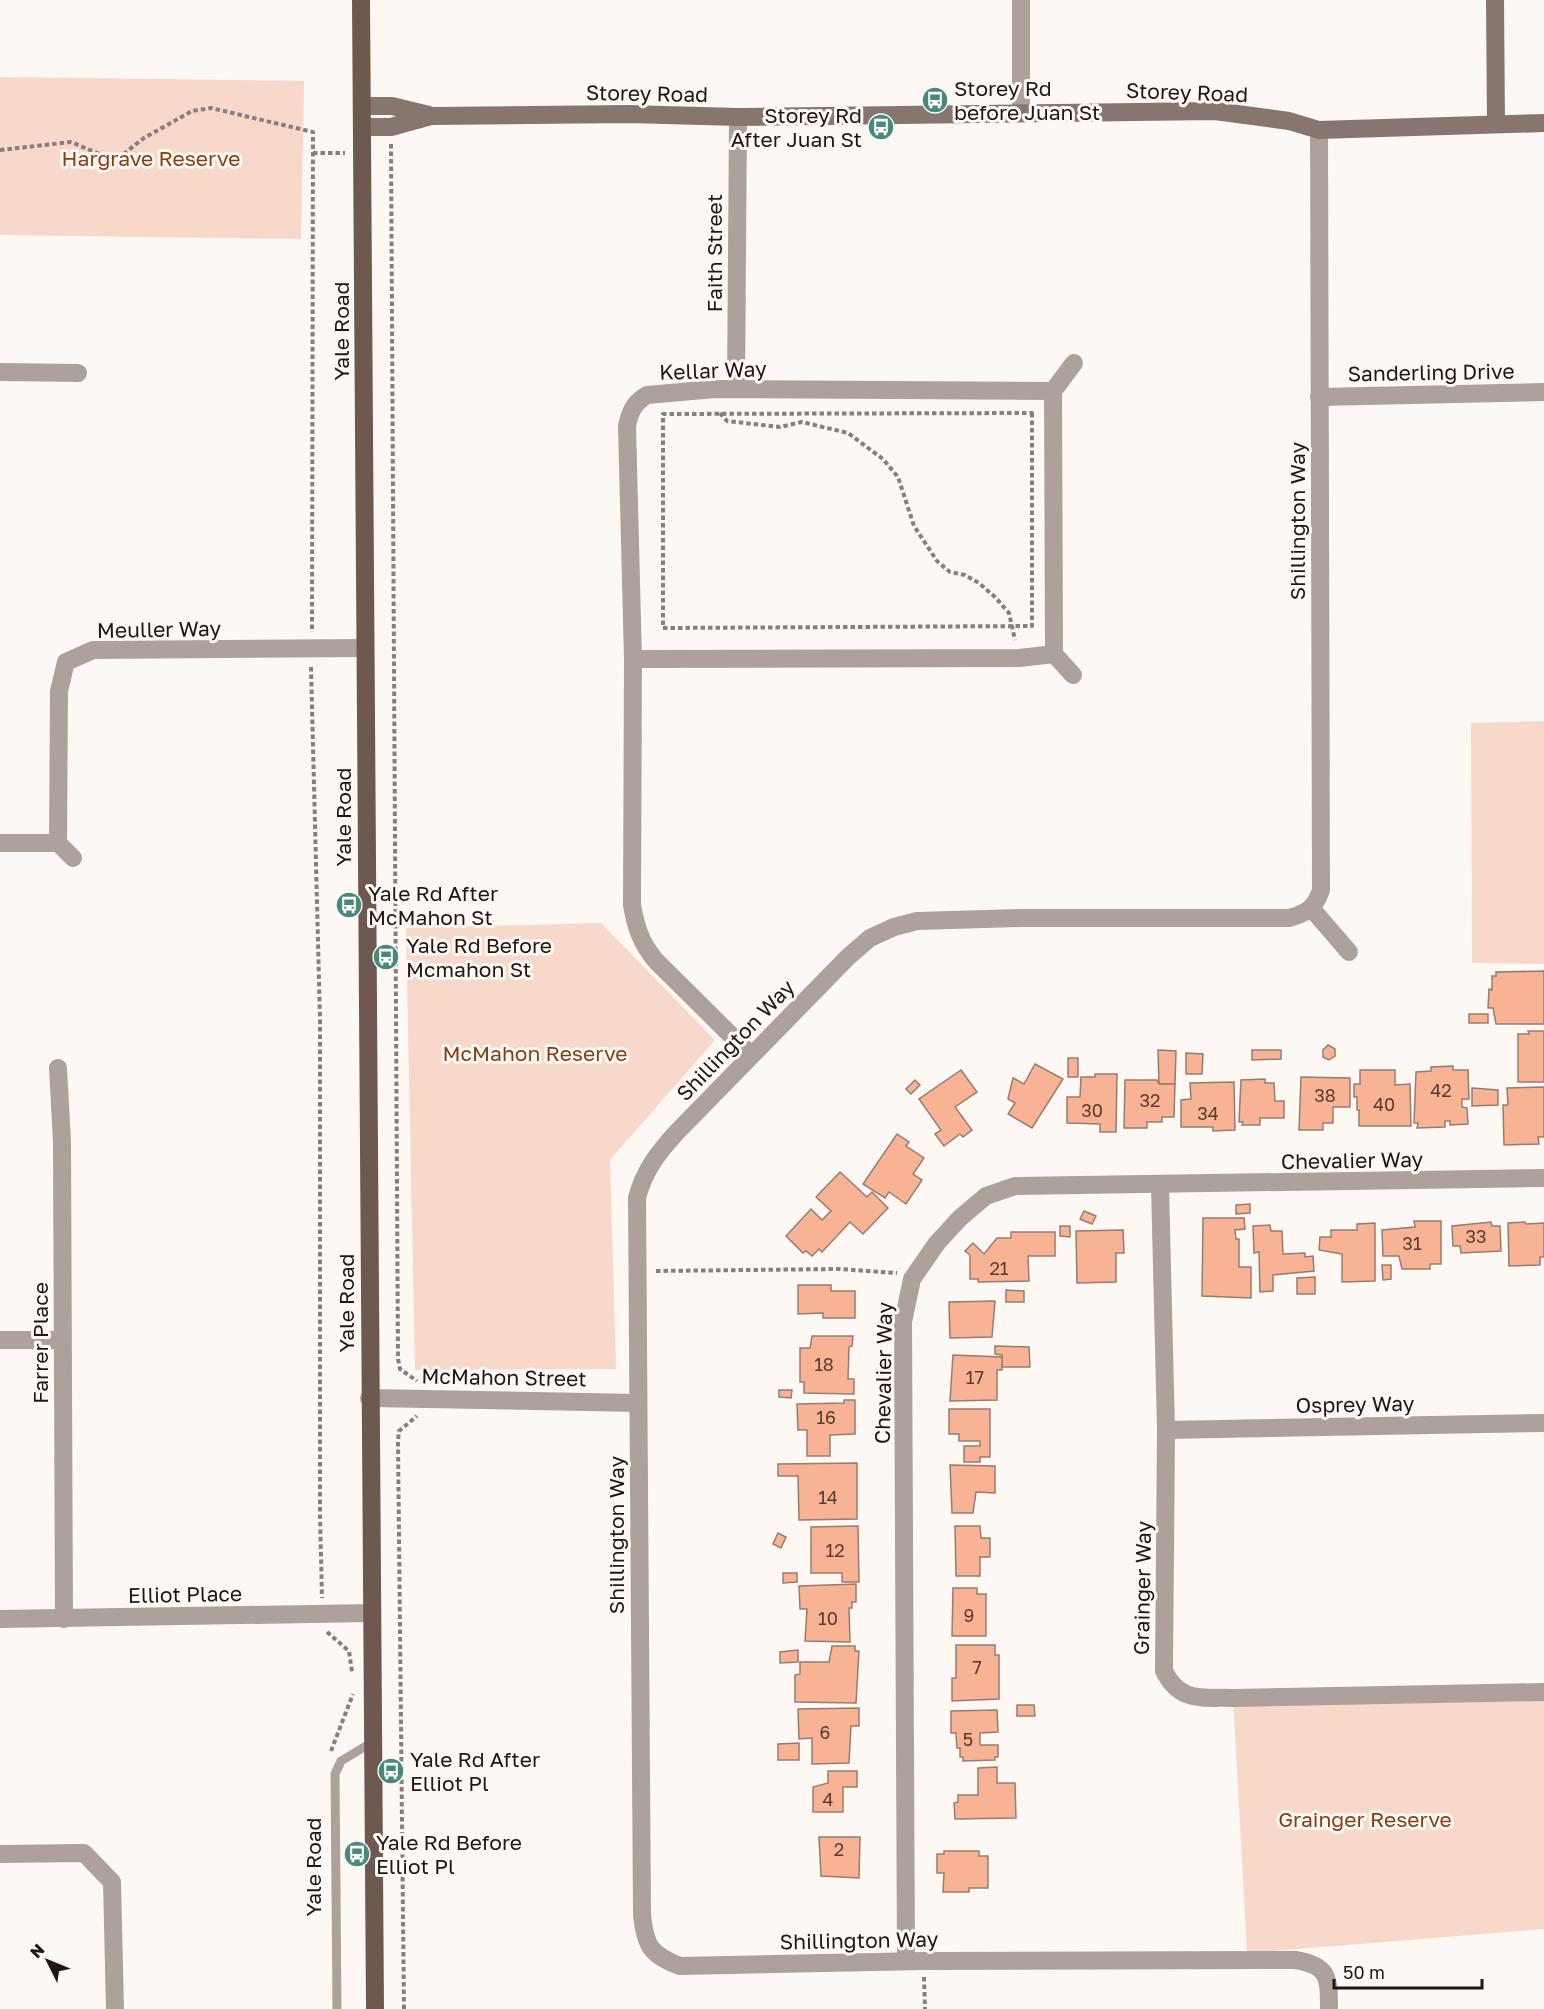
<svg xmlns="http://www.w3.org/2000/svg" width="1544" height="2009" viewBox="0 0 1544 2009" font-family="'Golos Text',sans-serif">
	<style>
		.green { fill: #f7d8c9 }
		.building { fill: #f7b393; stroke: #967d71; stroke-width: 1.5 }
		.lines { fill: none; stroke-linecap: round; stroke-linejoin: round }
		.path { stroke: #877f7b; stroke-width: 4; stroke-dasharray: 4.5 3; stroke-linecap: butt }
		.lane { stroke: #ada19b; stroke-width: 9 }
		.street { stroke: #ada19b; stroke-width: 18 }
		.secondary { stroke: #87766f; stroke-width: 18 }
		.primary { stroke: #6d594f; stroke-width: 18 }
		.labels { text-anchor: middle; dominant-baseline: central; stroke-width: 6; stroke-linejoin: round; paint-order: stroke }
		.number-label { font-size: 18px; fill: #563d32 }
		.poi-label { font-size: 21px; fill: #201612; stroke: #fef8f5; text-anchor: start }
		.street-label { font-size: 21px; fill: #201612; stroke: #fef8f5 }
		.park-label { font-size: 21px; fill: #883e12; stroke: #fef8f5 }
	</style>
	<rect width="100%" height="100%" fill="#fef8f5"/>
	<g class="green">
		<polygon points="0,77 304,81 301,239 0,235"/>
		<polygon points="1544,721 1544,964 1472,963 1471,723"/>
		<polygon points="601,923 715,1040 610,1160 616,1369 415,1370 406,928"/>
		<polygon points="1544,1692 1544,1929 1247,1953 1233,1698"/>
	</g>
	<g class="building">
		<polygon points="1544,971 1544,1024 1496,1024 1493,1008 1488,1008 1489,989 1492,990 1492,976 1496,976 1496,972"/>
		<rect x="1469" y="1014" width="19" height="9"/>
		<polygon points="1528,1031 1544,1031 1544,1082 1518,1082 1518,1034 1529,1034"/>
		<polygon points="1328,1045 1335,1049 1335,1056 1329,1060 1323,1057 1323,1050"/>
		<polygon points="1158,1050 1176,1051 1175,1084 1159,1084"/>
		<polygon points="1252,1050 1281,1050 1281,1059 1252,1060"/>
		<polygon points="1186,1053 1203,1054 1202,1074 1186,1074"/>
		<rect x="1068" y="1058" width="10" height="19"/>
		<polygon points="1035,1064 1063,1079 1032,1128 1008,1114 1015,1103 1008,1099 1013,1078 1024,1084"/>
		<polygon points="1453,1066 1453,1070 1468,1070 1469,1099 1462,1099 1462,1107 1467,1108 1468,1124 1450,1125 1450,1121 1445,1121 1445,1127 1417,1128 1418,1123 1414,1123 1416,1072 1431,1071 1431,1067"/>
		<polygon points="961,1070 977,1092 955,1107 972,1130 963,1137 960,1134 944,1146 935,1134 941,1130 919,1099"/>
		<polygon points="1360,1070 1395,1070 1395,1085 1410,1084 1411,1126 1359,1126 1359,1110 1357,1110 1357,1097 1354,1097 1354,1084 1360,1084"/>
		<polygon points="1095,1074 1117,1074 1116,1132 1100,1132 1100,1124 1067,1123 1067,1097 1080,1097 1081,1077 1095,1077"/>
		<polygon points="1301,1077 1350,1078 1350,1107 1333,1107 1333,1123 1323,1123 1323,1130 1299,1130"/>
		<polygon points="1265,1079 1265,1083 1274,1083 1275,1101 1284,1101 1284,1118 1260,1118 1260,1125 1242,1125 1243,1122 1239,1122 1241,1080"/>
		<polygon points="915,1080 920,1085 911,1094 906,1089"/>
		<polygon points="1125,1080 1157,1080 1159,1084 1175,1084 1174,1117 1162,1117 1162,1122 1147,1122 1147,1128 1124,1128"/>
		<polygon points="1234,1082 1235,1130 1213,1131 1213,1127 1181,1127 1181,1100 1191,1099 1190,1083"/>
		<polygon points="1544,1087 1544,1137 1538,1137 1539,1144 1504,1145 1503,1105 1508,1105 1507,1088"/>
		<polygon points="1472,1088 1498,1090 1498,1105 1472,1106"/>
		<polygon points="897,1134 909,1142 906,1146 924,1158 913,1174 922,1180 906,1204 889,1192 885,1198 863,1184"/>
		<polygon points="840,1172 867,1197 872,1192 888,1208 863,1234 850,1222 822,1252 819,1249 812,1256 806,1251 803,1253 786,1236 811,1209 822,1220 831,1211 816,1197"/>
		<polygon points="1250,1204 1250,1213 1236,1214 1236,1205"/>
		<polygon points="1084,1211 1096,1216 1092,1224 1080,1219"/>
		<polygon points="1203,1218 1244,1218 1245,1229 1235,1230 1236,1239 1239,1239 1239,1267 1251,1267 1251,1298 1202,1296"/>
		<polygon points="1414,1221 1441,1221 1441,1264 1430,1264 1430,1269 1402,1269 1399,1256 1383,1256 1382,1230 1415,1227"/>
		<polygon points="1491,1222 1492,1226 1500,1226 1501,1251 1461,1253 1460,1246 1453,1246 1452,1226"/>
		<polygon points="1525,1222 1526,1224 1544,1223 1544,1257 1540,1257 1540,1265 1509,1266 1508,1223"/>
		<polygon points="1375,1223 1375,1281 1342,1282 1342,1254 1319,1250 1320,1237 1331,1237 1331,1230 1357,1230 1357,1224"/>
		<polygon points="1270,1225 1271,1231 1282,1231 1283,1254 1305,1253 1305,1257 1313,1256 1314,1271 1273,1275 1273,1291 1260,1292 1259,1252 1254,1253 1253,1226"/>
		<polygon points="1060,1226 1070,1226 1070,1237 1060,1236"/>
		<polygon points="1123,1230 1124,1253 1116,1253 1116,1282 1077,1283 1076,1231"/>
		<polygon points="1011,1232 1055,1232 1055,1256 1028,1256 1029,1281 978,1282 978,1279 970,1279 970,1255 965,1251 973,1243 984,1254 997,1238 1011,1238"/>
		<polygon points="1382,1265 1391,1265 1391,1279 1383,1280"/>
		<polygon points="1315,1277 1315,1294 1297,1294 1297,1278"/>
		<polygon points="798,1285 831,1285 831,1291 855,1291 855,1318 823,1318 823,1313 798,1314"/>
		<polygon points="1006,1290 1024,1291 1024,1302 1006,1302"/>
		<polygon points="995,1301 992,1337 950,1338 949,1302"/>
		<polygon points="812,1336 853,1336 852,1346 849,1347 848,1379 854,1379 854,1394 804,1393 804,1382 800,1382 800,1348 810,1348"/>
		<polygon points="995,1346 1029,1347 1030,1367 1002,1367 1002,1355 995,1354"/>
		<polygon points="953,1355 1002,1357 1002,1370 997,1370 997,1400 950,1401"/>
		<polygon points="779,1390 792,1390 791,1398 779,1397"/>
		<polygon points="844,1400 855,1400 855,1434 830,1435 830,1456 807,1456 807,1430 798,1430 797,1404 844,1403"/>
		<polygon points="949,1409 990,1409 990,1457 980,1457 980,1462 964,1462 964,1446 980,1446 980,1441 959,1441 959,1434 949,1434"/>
		<polygon points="857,1463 857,1519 799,1520 798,1476 778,1476 778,1464"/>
		<polygon points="950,1465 995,1466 995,1493 976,1492 973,1513 952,1513"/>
		<polygon points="858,1526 859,1582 842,1582 842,1573 811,1573 811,1527"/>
		<polygon points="955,1526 980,1526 981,1538 990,1538 990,1557 980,1557 980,1576 956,1576"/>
		<polygon points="778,1533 786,1537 781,1548 773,1544"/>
		<polygon points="783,1573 797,1573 797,1582 783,1583"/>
		<polygon points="856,1584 856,1602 852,1602 852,1608 849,1608 850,1642 805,1641 807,1609 800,1609 799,1586"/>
		<polygon points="953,1588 977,1588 977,1594 986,1594 986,1636 952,1636"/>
		<polygon points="956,1645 995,1645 995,1655 999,1655 999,1699 952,1701 952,1678 956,1678"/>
		<polygon points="832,1646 855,1646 855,1651 859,1651 856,1703 795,1702 795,1675 800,1674 800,1662 829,1662"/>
		<polygon points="798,1650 798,1662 780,1663 780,1652"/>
		<polygon points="1017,1705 1034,1705 1035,1716 1017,1716"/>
		<polygon points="859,1708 859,1726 851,1726 849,1763 812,1764 812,1738 799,1739 798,1709"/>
		<polygon points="997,1710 998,1732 980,1733 980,1745 998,1745 998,1757 995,1757 995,1760 963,1761 963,1757 960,1757 960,1748 957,1748 956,1733 951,1733 951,1711"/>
		<polygon points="799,1743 799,1760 778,1760 778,1744"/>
		<polygon points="997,1767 997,1783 1015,1783 1016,1818 955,1819 954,1803 958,1802 958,1795 978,1795 978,1768"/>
		<polygon points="828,1771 857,1771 857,1787 843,1787 843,1812 813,1812 813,1787 828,1783"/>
		<polygon points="819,1837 860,1837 859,1878 821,1876"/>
		<polygon points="944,1851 979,1851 979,1856 988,1856 988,1888 969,1888 969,1892 943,1892 944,1873 937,1873 937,1854 944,1854"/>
	</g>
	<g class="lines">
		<g class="path">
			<polyline points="391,144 398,1359 400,1369 417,1381"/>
			<polyline points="0,150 71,142 104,156 121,156 144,138 192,111 211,108 313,132 312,632"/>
			<polyline points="313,153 345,153"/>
			<polyline points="720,413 727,421 780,427 802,422 848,433 883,459 898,477 914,526 937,561 950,572 965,575 979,583 995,597 1009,613 1015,640"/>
			<polygon points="1032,413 1032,626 663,628 663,414"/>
			<polyline points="311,667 320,1020 320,1515 322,1598"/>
			<polyline points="656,1271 839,1269 897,1273"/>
			<polyline points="327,1632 349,1651 352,1672"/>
			<polyline points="331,1751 353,1694"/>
			<polyline points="924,1977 925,2009"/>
			<polyline points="404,2009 398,1441 399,1431 417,1416"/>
		</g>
		<polyline class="lane" points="337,2009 335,1774 341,1761 371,1743"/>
		<g class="street">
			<polyline points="1021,0 1021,112"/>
			<path d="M1319,130L1321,890C1315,908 1307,913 1289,918H1022L917,921L894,927L870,938L848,957L676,1133C657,1154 644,1171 637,1198L642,1914C645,1945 650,1955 680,1966L924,1961L1295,1960C1329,1965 1329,1978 1329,2009"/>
			<polyline points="0,372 78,373"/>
			<polyline points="736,389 738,117"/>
			<polyline points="1053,391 1074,363"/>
			<polyline points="1319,397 1544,392"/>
			<polyline points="633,659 1019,658 1054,654"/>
			<polyline points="0,843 58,843 59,691 66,662 93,650 365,648"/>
			<polyline points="58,843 73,858"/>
			<polyline points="1312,909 1349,952"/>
			<path d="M751,1055L656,961C641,943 636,928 632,905L633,659L627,426C630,411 634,403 647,395L715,389L1053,391L1054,654L1073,675"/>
			<polyline points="58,1068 62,1142 64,1619"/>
			<path d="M1160,1186L1166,1430L1164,1671C1180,1703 1202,1697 1233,1698L1544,1692"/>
			<polyline points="0,1340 62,1340"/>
			<polyline points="369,1398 638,1403"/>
			<polyline points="1166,1430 1544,1423"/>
			<polyline points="0,1619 371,1613"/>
			<polyline points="0,1854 84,1853 112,1882 115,2009"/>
			<polyline points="906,1961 903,1322 912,1279 937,1243 960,1218 986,1196 1015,1186 1544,1178"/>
		</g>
		<g class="secondary">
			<polyline points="1495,0 1496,124"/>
			<polyline points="362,106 392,106 429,115"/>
			<polyline points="362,127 391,127 431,116 628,114 738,117 1215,111 1289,121 1319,130 1544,123"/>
		</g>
		<polyline class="primary" points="361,0 375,2009"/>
	</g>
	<defs>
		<symbol id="bus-disc" viewBox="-11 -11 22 22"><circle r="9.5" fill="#478a7c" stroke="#fef8f5"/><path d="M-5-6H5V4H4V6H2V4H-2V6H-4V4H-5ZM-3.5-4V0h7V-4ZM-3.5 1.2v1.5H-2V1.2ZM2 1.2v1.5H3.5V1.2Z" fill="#fff"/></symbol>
	</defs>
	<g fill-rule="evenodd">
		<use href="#bus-disc" x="920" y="85" width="30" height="30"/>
		<use href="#bus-disc" x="866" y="112" width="30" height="30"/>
		<use href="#bus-disc" x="334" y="890" width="30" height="30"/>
		<use href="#bus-disc" x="371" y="942" width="30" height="30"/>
		<use href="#bus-disc" x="376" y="1756" width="30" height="30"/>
		<use href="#bus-disc" x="342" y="1839" width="30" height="30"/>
	</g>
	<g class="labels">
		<g class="number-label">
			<text x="1441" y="1090">42</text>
			<text x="1325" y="1095">38</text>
			<text x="1150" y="1100">32</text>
			<text x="1384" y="1104">40</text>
			<text x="1092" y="1110">30</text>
			<text x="1208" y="1113">34</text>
			<text x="1476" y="1236">33</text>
			<text x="1412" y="1243">31</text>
			<text x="999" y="1268">21</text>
			<text x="824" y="1364">18</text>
			<text x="975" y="1377">17</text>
			<text x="826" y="1417">16</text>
			<text x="828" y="1497">14</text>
			<text x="835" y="1550">12</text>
			<text x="969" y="1615">9</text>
			<text x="828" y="1618">10</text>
			<text x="977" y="1667">7</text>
			<text x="825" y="1732">6</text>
			<text x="968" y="1739">5</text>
			<text x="828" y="1799">4</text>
			<text x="839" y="1849">2</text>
		</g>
		<g class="poi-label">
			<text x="954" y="88">Storey Rd<tspan x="954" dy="24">before Juan St</tspan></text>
			<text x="862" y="115" text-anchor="end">Storey Rd<tspan x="862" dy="24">After Juan St</tspan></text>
			<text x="368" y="893">Yale Rd After<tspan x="368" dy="24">McMahon St</tspan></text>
			<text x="406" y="945">Yale Rd Before<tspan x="406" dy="24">Mcmahon St</tspan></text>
			<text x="410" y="1759">Yale Rd After<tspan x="410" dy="24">Elliot Pl</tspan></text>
			<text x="376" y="1842">Yale Rd Before<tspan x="376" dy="24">Elliot Pl</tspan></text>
		</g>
		<g class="street-label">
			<text transform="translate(1187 92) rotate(2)">Storey Road</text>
			<text transform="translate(647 93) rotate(1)">Storey Road</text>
			<text transform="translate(714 253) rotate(-90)">Faith Street</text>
			<text transform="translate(341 331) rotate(-90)">Yale Road</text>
			<text transform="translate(713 370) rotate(-2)">Kellar Way</text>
			<text transform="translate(1431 372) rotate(-1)">Sanderling Drive</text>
			<text transform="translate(1297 521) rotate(-90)">Shillington Way</text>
			<text transform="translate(159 629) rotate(-1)">Meuller Way</text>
			<text transform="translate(343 817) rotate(-90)">Yale Road</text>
			<text transform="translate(735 1040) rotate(-46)">Shillington Way</text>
			<text transform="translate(1352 1160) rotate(-1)">Chevalier Way</text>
			<text transform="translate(346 1303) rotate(-90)">Yale Road</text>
			<text transform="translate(40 1343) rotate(-90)">Farrer Place</text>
			<text transform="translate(883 1373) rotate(-89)">Chevalier Way</text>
			<text transform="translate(504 1377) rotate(1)">McMahon Street</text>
			<text transform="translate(1355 1404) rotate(-1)">Osprey Way</text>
			<text transform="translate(616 1535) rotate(-90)">Shillington Way</text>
			<text transform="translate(1142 1588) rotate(-89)">Grainger Way</text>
			<text transform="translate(185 1594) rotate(-1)">Elliot Place</text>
			<text transform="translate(313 1867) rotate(-90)">Yale Road</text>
			<text transform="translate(859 1940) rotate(-1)">Shillington Way</text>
		</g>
		<g class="park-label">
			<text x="151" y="158">Hargrave Reserve</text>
			<text x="535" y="1053">McMahon Reserve</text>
			<text x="1365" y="1819">Grainger Reserve</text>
		</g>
	</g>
	<g transform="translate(48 1961) rotate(313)" stroke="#fef8f5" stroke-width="4.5" paint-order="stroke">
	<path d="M0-4.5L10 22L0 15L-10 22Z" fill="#201612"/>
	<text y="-9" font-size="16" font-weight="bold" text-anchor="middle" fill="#201612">N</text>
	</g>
	<path d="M1334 1979v9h148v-9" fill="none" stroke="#201612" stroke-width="3"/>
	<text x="1343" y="1979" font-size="18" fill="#201612" stroke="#fef8f5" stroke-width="4.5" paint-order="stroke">50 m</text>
</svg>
